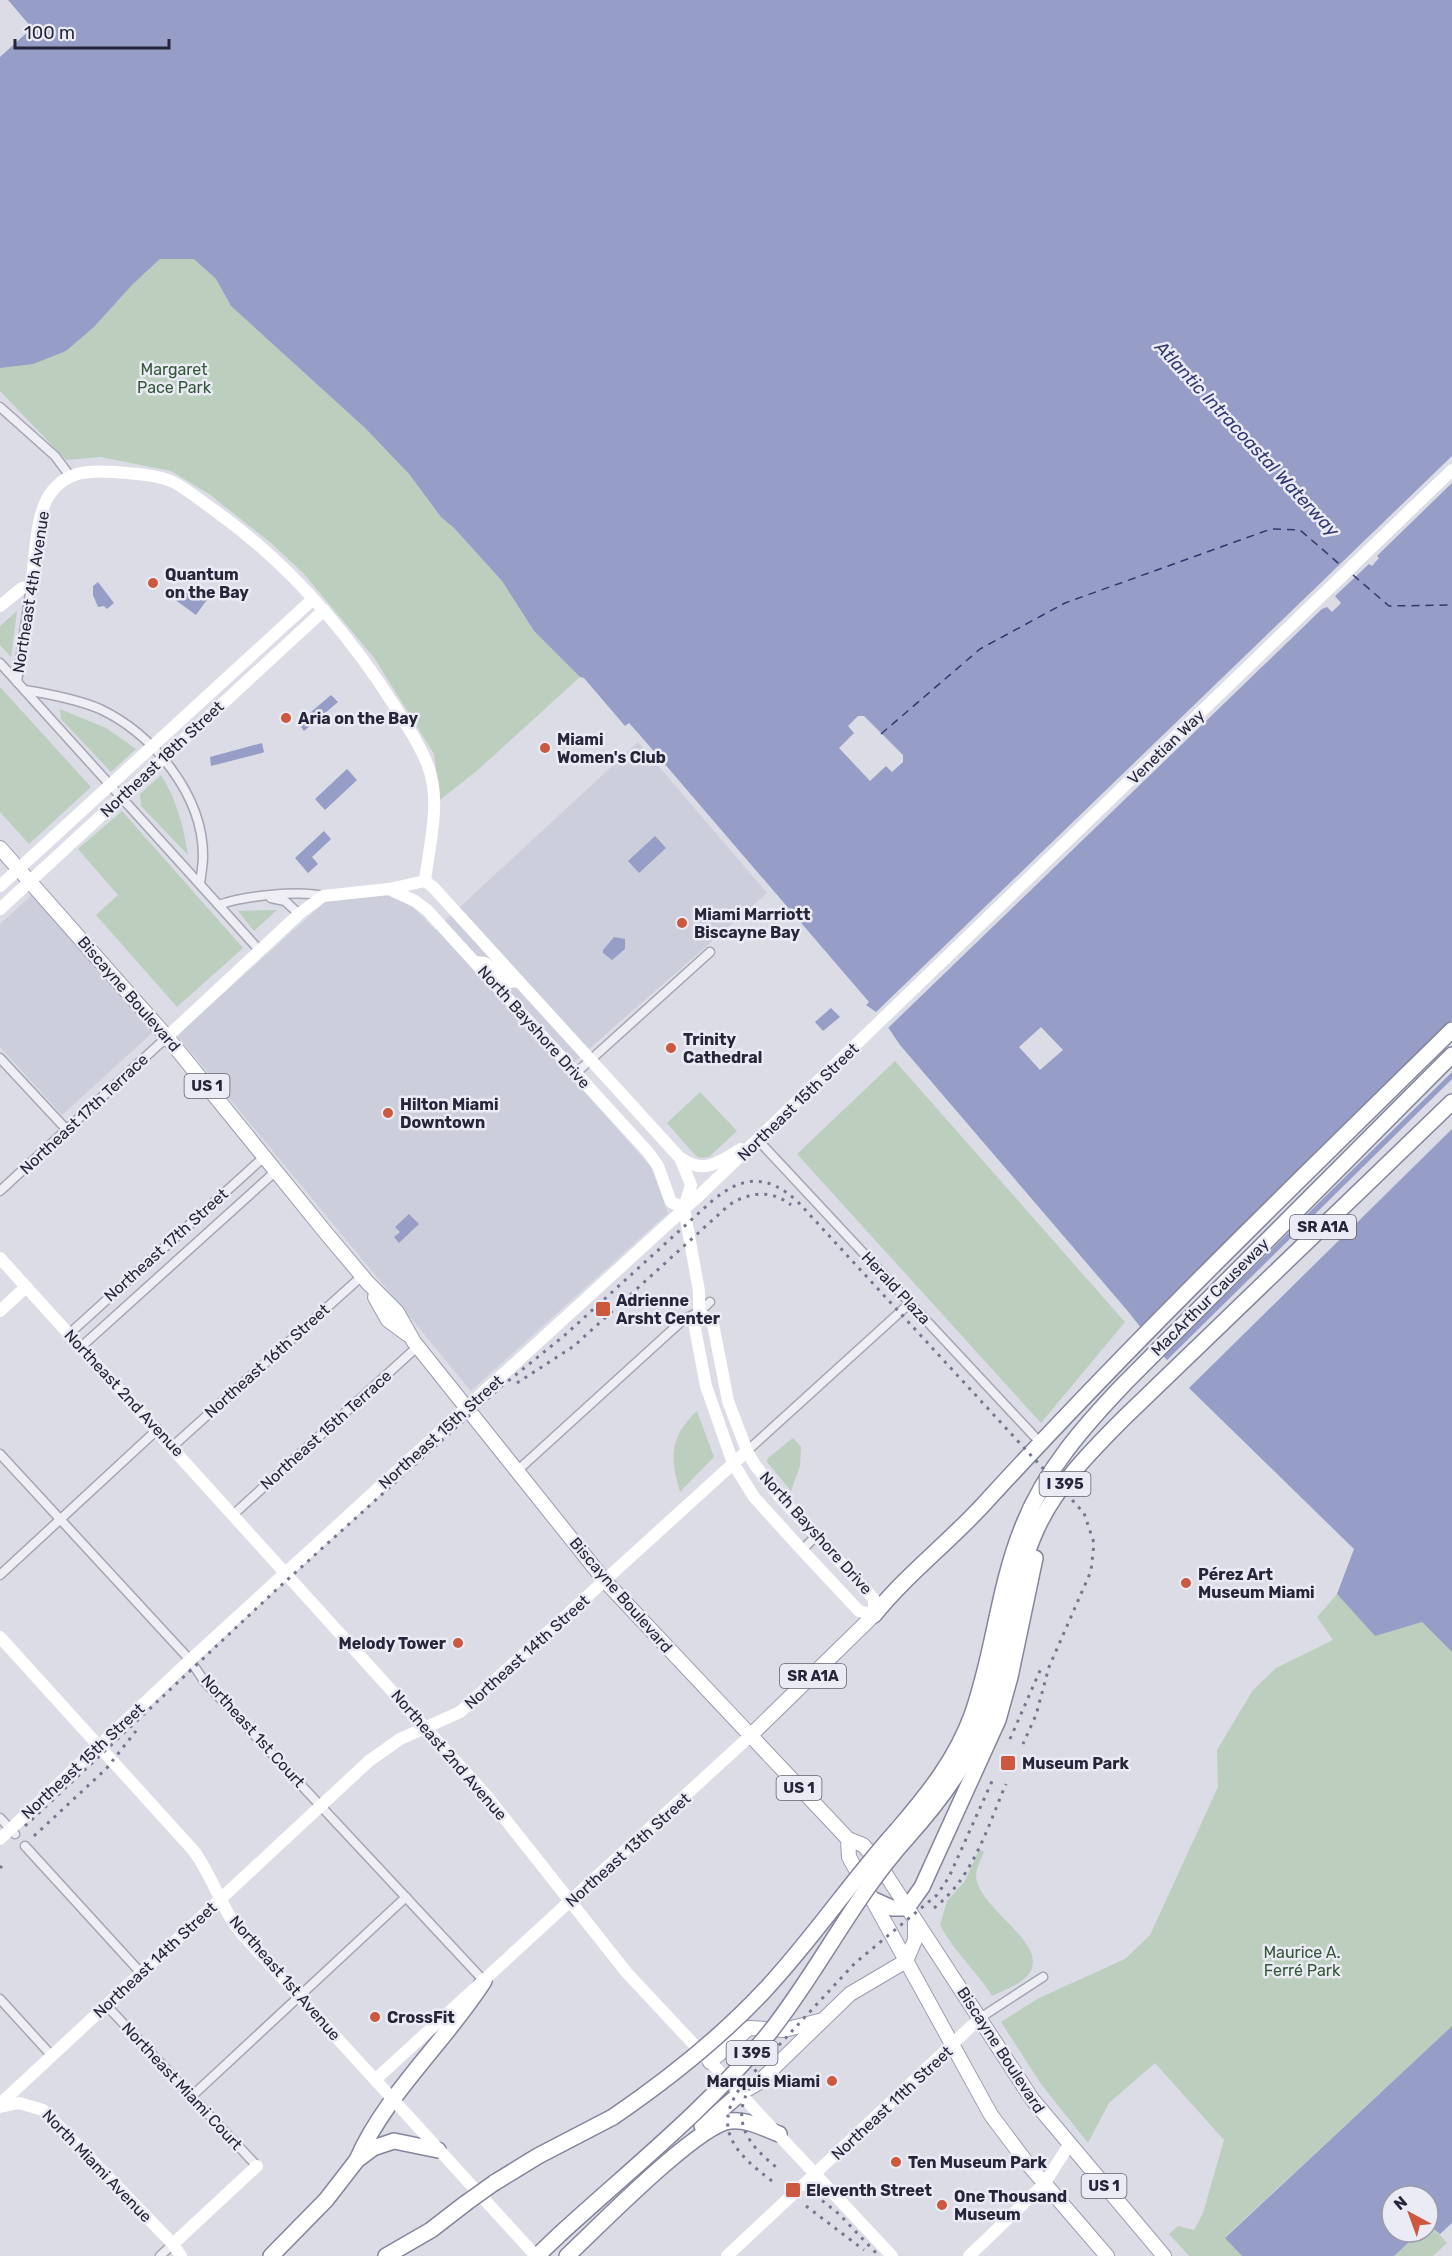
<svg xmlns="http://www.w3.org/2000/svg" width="1452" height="2256" viewBox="0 0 1452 2256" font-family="Rubik,sans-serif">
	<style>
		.built { fill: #cdcedb }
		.green { fill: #bccfbe }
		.water { fill: #969dc6 }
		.pier { fill: #dbdce6 }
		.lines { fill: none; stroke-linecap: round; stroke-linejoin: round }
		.ferry { stroke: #30386f; stroke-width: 1.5; stroke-dasharray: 8 6; stroke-linecap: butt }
		.street-casing { stroke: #a5a5b3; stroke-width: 11 }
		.primary-casing { stroke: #9b9cb1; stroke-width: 16 }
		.highway-casing { stroke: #83859c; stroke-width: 18 }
		.street { stroke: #eeeef4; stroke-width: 8 }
		.secondary { stroke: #fff; stroke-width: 12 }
		.primary { stroke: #fff; stroke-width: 14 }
		.highway { stroke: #fff; stroke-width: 15 }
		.rail { stroke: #75768f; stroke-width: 3; stroke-dasharray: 3 6; stroke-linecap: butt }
		.highway-bridge-casing { stroke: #83859c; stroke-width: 18; stroke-linecap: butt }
		.highway-bridge { stroke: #fff; stroke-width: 15 }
		.poi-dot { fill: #cc583f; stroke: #eaebf4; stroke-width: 2 }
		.labels { text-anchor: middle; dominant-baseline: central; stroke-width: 5; stroke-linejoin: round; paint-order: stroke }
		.shield { fill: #eaebf4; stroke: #616172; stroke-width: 1.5 }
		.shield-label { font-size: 15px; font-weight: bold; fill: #26263b }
		.park-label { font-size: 16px; fill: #335738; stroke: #eaebf4 }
		.poi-label { font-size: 16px; font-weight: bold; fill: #26263b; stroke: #eaebf4; text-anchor: start }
		.street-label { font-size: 16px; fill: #26263b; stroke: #eaebf4 }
		.water-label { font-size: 18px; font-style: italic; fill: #30386f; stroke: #eaebf4 }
	</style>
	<rect width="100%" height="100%" fill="#dbdce6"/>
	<g class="built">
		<polygon points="638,742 767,893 565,1070 651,1167 668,1213 471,1391 177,1035 326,901 388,894 411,905 435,930"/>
		<polygon points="32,895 152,1033 62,1115 0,1047 0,924"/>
	</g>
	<g class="green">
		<polygon points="194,258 216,279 231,306 365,428 409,474 441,517 454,528 502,581 534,631 580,677 479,769 440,800 434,754 375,659 304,574 271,543 209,494 171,471 100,457 66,460 0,391 0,367 66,351 94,327 133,284 160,259"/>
		<polygon points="17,611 11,657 0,645 0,626"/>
		<polygon points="0,687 91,787 29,844 0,812"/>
		<polygon points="60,709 106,728 136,749 111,772 61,719"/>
		<path d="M161,775C177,800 183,825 188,855L141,806L140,794Z"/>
		<polygon points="122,811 243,948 177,1007 96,915 118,895 78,849"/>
		<polygon points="277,910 254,931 238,911"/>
		<polygon points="895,1061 1125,1322 1041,1423 797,1154"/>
		<polygon points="700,1092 737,1131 709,1157 699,1158 695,1155 667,1123"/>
		<path d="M697,1411L714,1457L680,1492C670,1458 669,1437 697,1411Z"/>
		<polygon points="793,1438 801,1447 800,1466 791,1491 767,1462 768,1458"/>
		<polygon points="1337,1594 1375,1635 1422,1622 1452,1652 1452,2026 1225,2237 1242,2256 1189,2256 1169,2234 1178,2226 1194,2230 1203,2213 1224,2140 1155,2063 1109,2103 1088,2143 1041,2084 1001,2022 1039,1998 1125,1959 1150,1935 1218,1787 1217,1750 1253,1690 1276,1668 1333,1640 1317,1617"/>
		<path d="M979,1850L984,1851C982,1858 977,1867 976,1874C975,1908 1053,1944 1028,1975C1021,1984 1002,1991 992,1996C976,1970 954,1952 940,1925L947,1901L965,1881Z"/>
		<polygon points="1429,2223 1447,2243 1433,2256 1394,2256 1420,2232 1428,2232"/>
	</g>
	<g class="water">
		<polygon points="8,0 1452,0 1452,1652 1422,1622 1375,1636 1337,1594 1354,1549 1190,1389 1126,1309 900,1045 879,1014 866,1005 869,1002 639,734 629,723 625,726 584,678 580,677 534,631 502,581 454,528 441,517 409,474 365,428 231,306 216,279 194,259 160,259 133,284 94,327 66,351 33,364 0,368 0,57 32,28"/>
		<polygon points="98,582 114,603 107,609 104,606 98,607 93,595 93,586"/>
		<polygon points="183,587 194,595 198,590 209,597 196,615 174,599"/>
		<polygon points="331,695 338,702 304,731 298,723"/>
		<polygon points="262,743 264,752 262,753 211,766 210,757"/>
		<polygon points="347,769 357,780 325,810 315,799"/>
		<polygon points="324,831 331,839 312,857 318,864 308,873 295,858"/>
		<polygon points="655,836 666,848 639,873 628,861"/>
		<polygon points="614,937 625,939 625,949 612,960 603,953 603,950"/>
		<polygon points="831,1008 840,1017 823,1031 815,1022"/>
		<polygon points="409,1214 419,1224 399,1243 394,1237 400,1232 395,1227"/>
		<polygon points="1452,2026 1452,2223 1440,2234 1428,2224 1428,2196 1392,2196 1392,2232 1420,2232 1394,2256 1242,2256 1225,2238"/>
	</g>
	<g class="pier">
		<polygon points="1452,456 1452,483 1382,551 1377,556 1379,558 1372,566 1369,564 1335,596 1341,603 1332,612 1327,607 1322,609 887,1029 874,1014"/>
		<polygon points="858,716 864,716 903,755 903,762 892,772 886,766 870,781 839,748 854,733 848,726"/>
		<polygon points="1452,1020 1452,1072 1161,1358 1138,1329"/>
		<polygon points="1041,1027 1063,1050 1040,1070 1019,1047"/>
		<polygon points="1452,1079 1452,1129 1187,1390 1165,1362"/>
	</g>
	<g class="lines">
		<g class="ferry">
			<polyline points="1353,575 1389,606 1452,605"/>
			<polyline points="881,734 980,649 1065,603 1271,529 1300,530 1344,568"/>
		</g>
		<defs>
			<g id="street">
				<polyline points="0,407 55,456 70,476"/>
				<polyline points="0,663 260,951"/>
				<polyline points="17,682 31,586"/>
				<path d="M25,690C49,694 77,699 100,709C153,734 203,795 203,856C203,865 201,875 200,884"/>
				<polyline points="271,898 285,901 299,914"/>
				<path d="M219,905C242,896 299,890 323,896"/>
				<polyline points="0,1058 66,1129"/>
				<polyline points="576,1073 710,952"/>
				<polyline points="758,1140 1034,1436"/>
				<polyline points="0,1191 167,1037"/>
				<polyline points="69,1334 264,1157"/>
				<polyline points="81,1347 276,1171"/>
				<polyline points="173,1446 362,1276"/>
				<polyline points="747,1451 910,1303"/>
				<polyline points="0,1454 190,1660 204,1681 484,1981"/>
				<polyline points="517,1471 683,1320 699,1312 710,1302"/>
				<polyline points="234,1514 417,1347"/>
				<polyline points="802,1550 816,1536"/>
				<polyline points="0,1575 158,1429"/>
				<polyline points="0,1818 15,1834"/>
				<polyline points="25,1846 141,1973"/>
				<polyline points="0,1999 52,2056"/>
				<polyline points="106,2005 257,2166"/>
				<polyline points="980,2018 1043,1977"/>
				<polyline points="192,2096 406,1897"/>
				<polyline points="160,2256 173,2244"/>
			</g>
			<g id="primary">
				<polyline points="0,848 167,1037 326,1233 368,1283 397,1312 414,1342 605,1581 848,1839 863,1845 877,1861 1032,2099 1164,2256"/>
				<polyline points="375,1297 388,1320 407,1334"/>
				<polyline points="750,1736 874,1615"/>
				<polyline points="848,1839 849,1857 991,2115 1027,2163 1107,2256"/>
				<polyline points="710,2062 749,2028 784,2030 819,2021"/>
				<polyline points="741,2093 758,2083 850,1994 906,1961 915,1940 915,1921"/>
			</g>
			<g id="highway">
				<path d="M874,1615C906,1575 948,1543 983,1505C1133,1341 1293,1186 1452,1030"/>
				<path d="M898,1829C928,1794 956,1759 972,1715C994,1654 998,1587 1023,1526C1045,1470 1084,1426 1125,1383L1452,1055"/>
				<path d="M906,1839C941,1800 972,1759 988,1708C1007,1649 1011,1585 1037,1528C1057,1485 1092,1450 1125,1417L1452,1102"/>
				<polyline points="874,1900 892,1908 907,1908 922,1887 998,1720 1010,1677 1035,1558"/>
				<polyline points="702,2126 741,2093"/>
				<path d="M357,2160C385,2095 446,2041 484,1981"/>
				<polyline points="494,2183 538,2156 613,2117"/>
				<polyline points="271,2256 326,2200 357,2160 373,2148 394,2141 438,2150"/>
				<polyline points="386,2256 431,2230 466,2203"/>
				<polyline points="537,2256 560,2234"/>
				<path d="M567,2256C597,2228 697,2125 730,2121C747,2119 763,2128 779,2134"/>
			</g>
		</defs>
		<use href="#street" class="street-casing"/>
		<use href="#primary" class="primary-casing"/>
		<use href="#highway" class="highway-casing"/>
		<use href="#street" class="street"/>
		<g class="secondary">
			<path d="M0,606L22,588L31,586C35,560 35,515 50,494C66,471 89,470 115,472C134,474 155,474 173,482C187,489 201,501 214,510C287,562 346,630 394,705C407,726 421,746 429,769C441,803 429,846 425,881"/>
			<polyline points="0,886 313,599"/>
			<polyline points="389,889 415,901 427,910 648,1152 658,1166 671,1202 684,1208"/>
			<polyline points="0,909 324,610"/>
			<polyline points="475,962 485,963 509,982 518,981"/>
			<polyline points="167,1037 299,914 323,896 389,889 425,881 433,887 680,1158 691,1185 684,1208 699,1291 699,1312 694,1323 706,1386 733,1463 754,1497 802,1550 859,1611 874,1615 874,1599 780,1497 755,1465 747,1451 728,1401 713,1324 699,1312"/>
			<path d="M682,1159C705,1175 720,1161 741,1149"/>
			<polyline points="0,1258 486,1795 627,1973 892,2256"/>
			<polyline points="0,1311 26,1287"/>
			<path d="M0,1637L193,1850C213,1876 221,1909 242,1934L536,2256"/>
			<polyline points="0,1839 190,1660 705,1190 1452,470"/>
			<polyline points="376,2079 750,1736"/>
			<polyline points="0,2104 369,1761 400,1739 460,1712 747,1451"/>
			<polyline points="0,2107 19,2103 43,2110 173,2244 181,2256"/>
			<polyline points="803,2185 980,2018"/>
			<polyline points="173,2244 257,2166"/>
			<polyline points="727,2256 791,2196"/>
			<polyline points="969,2256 1044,2184 1069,2145"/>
		</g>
		<use href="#primary" class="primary"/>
		<use href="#highway" class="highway"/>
		<g class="rail">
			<path d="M517,1383L574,1346L729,1205C749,1192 771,1189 791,1205"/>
			<polyline points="1010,1739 1042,1666"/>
			<path d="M25,1826L276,1590L502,1386L565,1335L712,1201C743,1175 768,1174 798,1202L1084,1513L1094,1543L1091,1571L1049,1667L1036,1715L1023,1744"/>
			<polyline points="34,1836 106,1769 136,1731"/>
			<polyline points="0,1868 2,1866"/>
			<path d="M934,1908C973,1878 987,1828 1006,1784"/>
			<path d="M755,2080C727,2118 747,2145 780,2170"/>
			<path d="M772,2181C735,2153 710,2128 743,2084L855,1963L937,1895L949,1877L993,1779"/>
			<polyline points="815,2195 839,2214 879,2256"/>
			<polyline points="806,2206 864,2250"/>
		</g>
		<defs>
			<g id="highway-bridge">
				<path d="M613,2117C667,2080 719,2039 764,1991C812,1940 851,1881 898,1829"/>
				<polyline points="466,2203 494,2183"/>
				<path d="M560,2234C631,2169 709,2107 770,2032C819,1970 853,1898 906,1839"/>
			</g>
		</defs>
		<use href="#highway-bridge" class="highway-bridge-casing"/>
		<use href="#highway-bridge" class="highway-bridge"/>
	</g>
	<g class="poi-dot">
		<circle cx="153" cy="583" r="6"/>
		<circle cx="286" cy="718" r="6"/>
		<circle cx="545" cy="748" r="6"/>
		<circle cx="682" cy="923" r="6"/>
		<circle cx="671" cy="1048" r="6"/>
		<circle cx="388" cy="1113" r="6"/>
		<rect x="595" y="1301" width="16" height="16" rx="3"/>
		<circle cx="1186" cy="1583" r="6"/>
		<circle cx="458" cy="1643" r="6"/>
		<rect x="1000" y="1755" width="16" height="16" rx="3"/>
		<circle cx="375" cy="2017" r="6"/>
		<circle cx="832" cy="2081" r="6"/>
		<circle cx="896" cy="2162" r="6"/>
		<rect x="785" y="2182" width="16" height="16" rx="3"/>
		<circle cx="942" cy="2205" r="6"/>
	</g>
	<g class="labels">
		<g class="shield">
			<rect x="184.5" y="1074" width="45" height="24" rx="4.5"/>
			<rect x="1290" y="1215" width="66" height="24" rx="4.5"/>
			<rect x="1039.5" y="1472" width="51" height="24" rx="4.5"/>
			<rect x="780" y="1664" width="66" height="24" rx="4.5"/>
			<rect x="776.5" y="1776" width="45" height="24" rx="4.5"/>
			<rect x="726.5" y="2041" width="51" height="24" rx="4.5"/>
			<rect x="1081.5" y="2174" width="45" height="24" rx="4.5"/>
		</g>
		<g class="shield-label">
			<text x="207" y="1086">US 1</text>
			<text x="1323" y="1227">SR A1A</text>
			<text x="1065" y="1484">I 395</text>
			<text x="813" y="1676">SR A1A</text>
			<text x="799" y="1788">US 1</text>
			<text x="752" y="2053">I 395</text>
			<text x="1104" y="2186">US 1</text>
		</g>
		<g class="park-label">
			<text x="174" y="369">Margaret<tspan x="174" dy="18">Pace Park</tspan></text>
			<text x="1302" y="1952">Maurice A.<tspan x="1302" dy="18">Ferré Park</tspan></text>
		</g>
		<g class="poi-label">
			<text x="165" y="574">Quantum<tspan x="165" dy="18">on the Bay</tspan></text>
			<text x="298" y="718">Aria on the Bay</text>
			<text x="557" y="739">Miami<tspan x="557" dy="18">Women's Club</tspan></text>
			<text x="694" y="914">Miami Marriott<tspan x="694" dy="18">Biscayne Bay</tspan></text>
			<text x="683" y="1039">Trinity<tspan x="683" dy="18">Cathedral</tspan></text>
			<text x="400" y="1104">Hilton Miami<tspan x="400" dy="18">Downtown</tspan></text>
			<text x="616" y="1300">Adrienne<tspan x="616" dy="18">Arsht Center</tspan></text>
			<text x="1198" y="1574">Pérez Art<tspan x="1198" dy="18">Museum Miami</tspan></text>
			<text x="446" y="1643" text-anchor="end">Melody Tower</text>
			<text x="1022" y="1763">Museum Park</text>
			<text x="387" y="2017">CrossFit</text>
			<text x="820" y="2081" text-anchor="end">Marquis Miami</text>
			<text x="908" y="2162">Ten Museum Park</text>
			<text x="806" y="2190">Eleventh Street</text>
			<text x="954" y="2196">One Thousand<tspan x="954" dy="18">Museum</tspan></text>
		</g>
		<g class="street-label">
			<text transform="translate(31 592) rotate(-81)">Northeast 4th Avenue</text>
			<text transform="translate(1166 747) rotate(-44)">Venetian Way</text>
			<text transform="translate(162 759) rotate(-43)">Northeast 18th Street</text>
			<text transform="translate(129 994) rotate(49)">Biscayne Boulevard</text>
			<text transform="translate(534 1027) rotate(48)">North Bayshore Drive</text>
			<text transform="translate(798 1102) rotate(-44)">Northeast 15th Street</text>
			<text transform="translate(84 1114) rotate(-43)">Northeast 17th Terrace</text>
			<text transform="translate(166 1245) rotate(-42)">Northeast 17th Street</text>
			<text transform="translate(896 1288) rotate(47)">Herald Plaza</text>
			<text transform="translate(1210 1297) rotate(-45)">MacArthur Causeway</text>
			<text transform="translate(267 1361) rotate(-42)">Northeast 16th Street</text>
			<text transform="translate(124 1393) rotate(47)">Northeast 2nd Avenue</text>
			<text transform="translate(326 1430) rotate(-42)">Northeast 15th Terrace</text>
			<text transform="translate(441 1432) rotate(-42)">Northeast 15th Street</text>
			<text transform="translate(816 1533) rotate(48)">North Bayshore Drive</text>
			<text transform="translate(621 1595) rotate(49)">Biscayne Boulevard</text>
			<text transform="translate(527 1652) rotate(-42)">Northeast 14th Street</text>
			<text transform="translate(253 1731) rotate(48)">Northeast 1st Court</text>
			<text transform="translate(449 1755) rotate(49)">Northeast 2nd Avenue</text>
			<text transform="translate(83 1761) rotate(-43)">Northeast 15th Street</text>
			<text transform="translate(628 1850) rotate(-42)">Northeast 13th Street</text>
			<text transform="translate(155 1960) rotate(-43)">Northeast 14th Street</text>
			<text transform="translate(285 1978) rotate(49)">Northeast 1st Avenue</text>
			<text transform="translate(1001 2050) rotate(57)">Biscayne Boulevard</text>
			<text transform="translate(182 2086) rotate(47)">Northeast Miami Court</text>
			<text transform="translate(892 2103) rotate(-43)">Northeast 11th Street</text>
			<text transform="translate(97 2166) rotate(46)">North Miami Avenue</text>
		</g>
		<g class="water-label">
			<text transform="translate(1247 439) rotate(47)">Atlantic Intracoastal Waterway</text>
		</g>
	</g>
	<g transform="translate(1410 2214) rotate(319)"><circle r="28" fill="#eaebf4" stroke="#9c9caa" stroke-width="1.5"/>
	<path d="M0-4.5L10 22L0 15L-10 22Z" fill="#cc583f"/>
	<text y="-9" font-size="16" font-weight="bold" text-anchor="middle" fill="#26263b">N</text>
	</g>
	<path d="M15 39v9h154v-9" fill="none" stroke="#26263b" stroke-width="3"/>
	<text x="24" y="39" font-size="18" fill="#26263b" stroke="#eaebf4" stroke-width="4.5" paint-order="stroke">100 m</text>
</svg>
